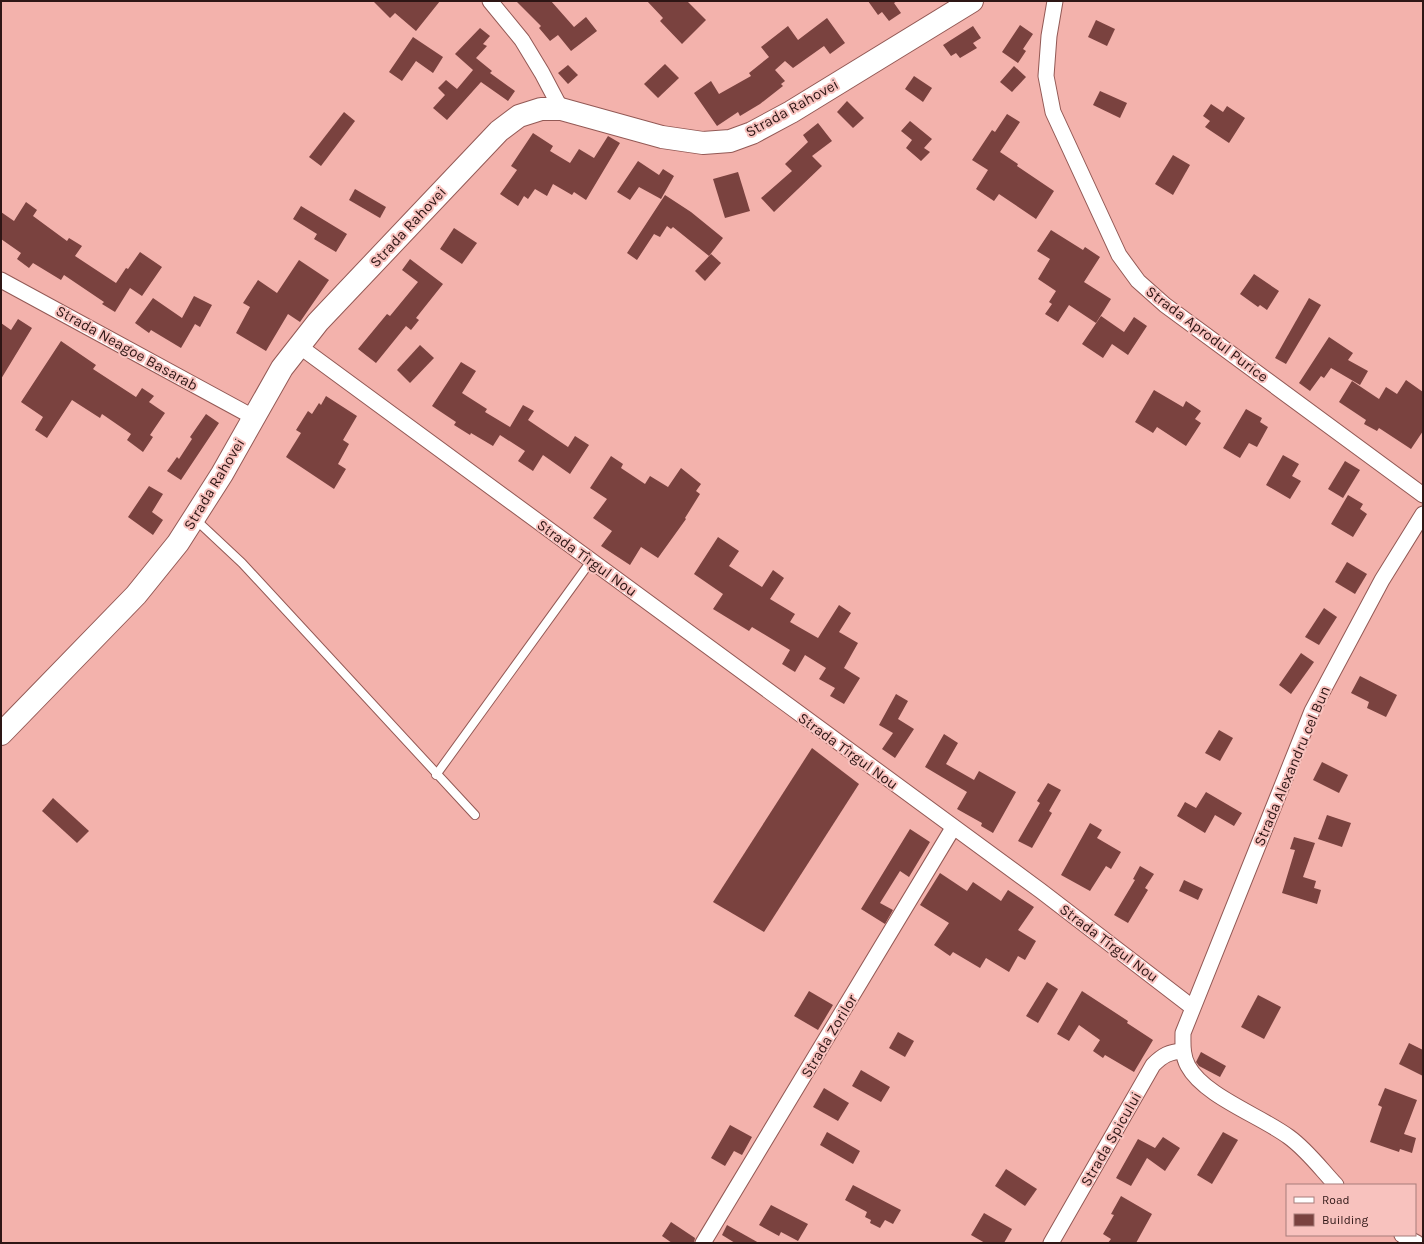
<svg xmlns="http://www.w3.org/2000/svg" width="1424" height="1244" viewBox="0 0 1424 1244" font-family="Karla,sans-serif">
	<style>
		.building { fill: #7a423f }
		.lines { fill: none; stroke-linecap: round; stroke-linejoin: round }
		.service-casing { stroke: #935955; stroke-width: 10 }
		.minor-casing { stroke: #935955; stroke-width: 17 }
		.secondary-casing { stroke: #935955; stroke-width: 24 }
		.service { stroke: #fff; stroke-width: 8 }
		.minor { stroke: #fff; stroke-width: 15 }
		.secondary { stroke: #fff; stroke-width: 22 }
		.labels { text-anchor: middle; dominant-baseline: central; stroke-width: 4; stroke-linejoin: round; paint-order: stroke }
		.street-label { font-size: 15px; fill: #2e1615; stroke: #f8c2be }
	</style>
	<rect width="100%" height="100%" fill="#f3b2ac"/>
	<g class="building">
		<polygon points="373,1 440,1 416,31 395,13 390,18"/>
		<polygon points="516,1 551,1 574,27 586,17 597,31 571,51 558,35 550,41 539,28 541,26"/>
		<polygon points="647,1 687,1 706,20 682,44 660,21 663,18"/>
		<polygon points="868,1 897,1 894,3 901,13 889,21 882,12 878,15"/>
		<polygon points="827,18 845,43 830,54 824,46 793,68 785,61 775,70 785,81 781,84 783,86 760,104 740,116 738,112 717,126 694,93 711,81 719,94 751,76 749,73 769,57 761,47 788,26 798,40"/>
		<polygon points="1096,20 1115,29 1107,46 1088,37"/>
		<polygon points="1020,25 1033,34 1023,49 1026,51 1018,63 1002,52"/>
		<polygon points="973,26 981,38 973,43 977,48 960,58 956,53 951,56 943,45"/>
		<polygon points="480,28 490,36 483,44 487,46 476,58 492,71 490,73 515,91 508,101 481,82 447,120 433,108 445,95 438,88 446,80 457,89 473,70 455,54"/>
		<polygon points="413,37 443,57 433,73 416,61 402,81 389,72"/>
		<polygon points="665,64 679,78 658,98 644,84"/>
		<polygon points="568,65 578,75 568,84 558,73"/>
		<polygon points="1014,66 1026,77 1012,92 1000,82"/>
		<polygon points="914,76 932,88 923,102 905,89"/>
		<polygon points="1100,91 1127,103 1120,118 1093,105"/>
		<polygon points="847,101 864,118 853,128 837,112"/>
		<polygon points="1211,104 1223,112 1227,106 1245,118 1229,143 1205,127 1210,121 1203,116"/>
		<polygon points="344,112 355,121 321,166 309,157"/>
		<polygon points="1007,114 1020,122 1000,152 1018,164 1017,166 1054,191 1036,219 999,194 994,201 976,189 988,170 972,160 992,130 995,132"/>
		<polygon points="910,121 932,139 924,148 930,152 921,161 906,148 912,140 901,131"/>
		<polygon points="818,123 832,141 812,156 822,166 774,212 761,198 792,171 785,164 808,142 803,135"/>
		<polygon points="533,133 553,146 550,151 570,163 579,149 594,158 608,136 620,143 586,200 574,192 572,195 553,184 547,196 535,189 528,199 524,196 518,206 500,194 517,170 511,166"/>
		<polygon points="1173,155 1190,165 1173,195 1155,184"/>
		<polygon points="638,161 659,175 663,169 674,176 661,199 639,187 630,200 617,192"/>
		<polygon points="738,172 750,211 725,218 713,179"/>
		<polygon points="355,189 386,207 380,218 349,200"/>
		<polygon points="665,195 691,212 723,238 709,256 673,227 671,229 667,226 660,237 654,234 637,260 627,253"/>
		<polygon points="26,202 37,210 33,216 67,241 69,238 82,246 75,256 116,283 126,268 128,269 140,252 162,267 142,296 130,288 115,312 102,304 104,302 64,275 61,280 33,263 29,268 17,259 21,253 1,239 1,212 14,221"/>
		<polygon points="301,206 347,234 336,252 314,239 317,234 293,219"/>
		<polygon points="454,228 477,243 462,264 440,249"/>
		<polygon points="1051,230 1083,250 1085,247 1100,257 1084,282 1111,299 1096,323 1069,305 1058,322 1045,314 1052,304 1049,302 1056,291 1038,279 1050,259 1037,251"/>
		<polygon points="711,254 721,263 705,281 695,271"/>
		<polygon points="410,259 443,284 416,318 419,320 411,330 406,326 376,363 358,349 387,314 390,316 418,282 402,270"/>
		<polygon points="299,260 329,280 300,322 288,314 266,351 236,333 250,307 243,303 258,280 277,293"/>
		<polygon points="1254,274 1279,291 1267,310 1260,305 1258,307 1240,294"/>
		<polygon points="194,296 212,305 200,327 195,324 181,348 151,330 149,333 135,323 153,298 182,318"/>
		<polygon points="1309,298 1321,305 1286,364 1275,358"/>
		<polygon points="1101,316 1124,332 1134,317 1147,326 1128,355 1112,344 1103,358 1082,344"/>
		<polygon points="18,319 32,328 1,379 1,323 11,330"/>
		<polygon points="1329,337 1353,353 1348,360 1368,371 1360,385 1331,368 1324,378 1321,376 1310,391 1299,383"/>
		<polygon points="61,341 96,365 93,369 136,397 142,388 154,396 149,402 165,413 150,435 153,437 143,452 127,440 131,434 102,414 100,418 72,400 47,438 35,430 43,417 21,402"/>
		<polygon points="420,345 434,358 410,383 397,370"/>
		<polygon points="461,362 476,371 462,393 487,409 485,412 510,427 523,405 534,411 528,420 568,447 575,436 589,445 570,474 543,455 533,471 518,461 525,451 500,435 493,446 471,433 470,435 454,425 456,422 432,406"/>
		<polygon points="1406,380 1423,392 1423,431 1411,449 1379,428 1377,431 1364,424 1366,420 1339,402 1352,381 1379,399 1386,387 1397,394"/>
		<polygon points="1154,390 1183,407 1186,401 1201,411 1195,419 1201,423 1186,446 1157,427 1153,433 1135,422"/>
		<polygon points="326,396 357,416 343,440 349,444 338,464 346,469 334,489 286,457 301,433 296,430 308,411 312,414 319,403 321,405"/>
		<polygon points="1246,409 1262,418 1260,422 1268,427 1257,447 1249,443 1240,458 1223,448"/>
		<polygon points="206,414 219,423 181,480 167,471 177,457 179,459 192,439 190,437"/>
		<polygon points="1283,455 1299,464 1292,476 1301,481 1290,499 1266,485"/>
		<polygon points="611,456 623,464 621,468 645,484 650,476 668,487 681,468 701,484 696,491 700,494 685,518 686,519 658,558 641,547 630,565 601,546 612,531 593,518 607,499 590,488"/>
		<polygon points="1345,461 1360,470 1343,498 1328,489"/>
		<polygon points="149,486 163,494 152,512 163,520 153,535 128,517"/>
		<polygon points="1348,495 1363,504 1360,509 1367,514 1353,537 1331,524"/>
		<polygon points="718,537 739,551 729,566 762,587 773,570 784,578 770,599 795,614 790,622 818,638 839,605 851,613 839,632 858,643 844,668 860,678 844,704 830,696 835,688 819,679 826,668 805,655 795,672 782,664 790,650 752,627 749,631 713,609 723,594 694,574"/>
		<polygon points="1347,562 1367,574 1355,594 1335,582"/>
		<polygon points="1324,608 1337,617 1319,645 1305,637"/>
		<polygon points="1301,653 1314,662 1291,694 1279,685"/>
		<polygon points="1360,676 1397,695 1386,717 1367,708 1369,702 1351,693"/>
		<polygon points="896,694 908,701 898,719 914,729 895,758 882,749 893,733 879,725"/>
		<polygon points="1219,730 1233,738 1220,761 1205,753"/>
		<polygon points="944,734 958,743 946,764 974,780 979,771 1016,792 993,833 981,826 982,823 957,809 967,792 925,767"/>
		<polygon points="812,748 859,784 764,932 713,902"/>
		<polygon points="1322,762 1348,775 1339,793 1313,780"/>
		<polygon points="1048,783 1061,790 1049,811 1052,813 1032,848 1018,841 1040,803 1037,801"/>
		<polygon points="1206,792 1242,813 1234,826 1215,815 1205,833 1177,816 1185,802 1196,808"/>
		<polygon points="53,798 89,831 77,843 42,811"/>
		<polygon points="1327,815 1351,823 1342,847 1318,839"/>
		<polygon points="1090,823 1102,830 1097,838 1121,852 1111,869 1106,866 1090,891 1061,875"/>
		<polygon points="910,829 930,842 909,877 900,871 880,903 893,910 885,924 861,909"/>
		<polygon points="1294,837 1315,843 1303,877 1316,881 1314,888 1321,890 1317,904 1282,893 1295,850 1290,849"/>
		<polygon points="1140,866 1154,874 1145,888 1148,890 1128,923 1114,915 1135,880 1133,879"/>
		<polygon points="940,873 967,891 973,882 1001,901 1008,890 1034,907 1018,930 1036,941 1025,960 1018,956 1009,972 986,958 980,968 953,952 950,956 934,945 949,923 920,905"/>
		<polygon points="1184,880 1203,889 1198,900 1179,891"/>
		<polygon points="1047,982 1058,989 1038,1023 1026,1016"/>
		<polygon points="809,991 833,1005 818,1030 794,1016"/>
		<polygon points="1082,991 1128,1021 1127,1023 1153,1040 1134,1072 1105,1055 1103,1058 1093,1051 1100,1040 1079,1025 1069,1041 1057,1034"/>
		<polygon points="1258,995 1281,1007 1264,1039 1241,1027"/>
		<polygon points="898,1032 914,1041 905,1057 889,1048"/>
		<polygon points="1409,1043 1423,1050 1423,1076 1399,1064"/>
		<polygon points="1201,1052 1226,1066 1220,1077 1199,1066 1196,1062"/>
		<polygon points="861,1070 890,1087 881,1102 852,1086"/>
		<polygon points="824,1088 849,1103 838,1121 813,1107"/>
		<polygon points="1385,1088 1417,1100 1404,1134 1416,1138 1412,1153 1400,1149 1399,1152 1370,1142 1382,1107 1378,1105"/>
		<polygon points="730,1125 752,1137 742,1155 734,1151 725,1166 711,1158"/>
		<polygon points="827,1132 860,1151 853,1164 820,1145"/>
		<polygon points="1223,1132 1238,1140 1212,1184 1197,1175"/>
		<polygon points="1163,1137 1180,1148 1165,1171 1147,1158 1131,1186 1116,1178 1138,1139 1155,1148"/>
		<polygon points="1006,1169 1037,1189 1025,1206 995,1186"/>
		<polygon points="853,1185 901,1210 893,1224 885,1220 880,1228 870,1223 871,1220 865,1217 867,1212 845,1200"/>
		<polygon points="1121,1196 1152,1214 1136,1243 1108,1243 1111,1239 1103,1234 1114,1215 1111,1214"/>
		<polygon points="771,1205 808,1224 798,1241 781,1232 779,1236 759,1225"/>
		<polygon points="984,1213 1012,1229 1004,1243 985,1243 971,1235"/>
		<polygon points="671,1222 695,1238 694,1243 672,1243 662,1236"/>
		<polygon points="727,1225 759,1243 735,1243 722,1235"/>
	</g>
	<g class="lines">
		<defs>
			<g id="service">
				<polyline points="195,519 242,563 475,815"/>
				<polyline points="436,775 591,561"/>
			</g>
			<g id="minor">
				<polyline points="490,1 522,40 542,73 561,109"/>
				<polyline points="1055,1 1049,36 1046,76 1053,112 1119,255 1138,281 1165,305 1423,495"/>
				<polyline points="1,280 253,417"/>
				<polyline points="299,346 1041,891 1192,1007"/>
				<path d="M1336,1185C1321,1169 1307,1150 1289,1137C1261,1116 1204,1096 1188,1066C1182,1055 1183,1044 1183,1033L1312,711L1382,580L1423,514"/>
				<polyline points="1402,1235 1417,1243"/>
				<polyline points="703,1243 953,828"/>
				<path d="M1051,1243L1153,1065C1163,1055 1169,1052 1183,1051"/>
			</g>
			<polyline id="secondary" points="1,734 136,595 178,543 222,474 282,368 318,322 499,131 519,116 541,109 561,109 662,137 703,143 730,141 752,133 791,112 972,1"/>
		</defs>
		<use href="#service" class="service-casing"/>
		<use href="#minor" class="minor-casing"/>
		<use href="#secondary" class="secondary-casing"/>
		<use href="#service" class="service"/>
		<use href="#minor" class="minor"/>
		<use href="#secondary" class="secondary"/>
	</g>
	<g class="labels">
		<g class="street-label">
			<text transform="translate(792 108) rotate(-29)">Strada Rahovei</text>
			<text transform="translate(408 227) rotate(-47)">Strada Rahovei</text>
			<text transform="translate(1207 334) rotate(37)">Strada Aprodul Purice</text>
			<text transform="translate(127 348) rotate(29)">Strada Neagoe Basarab</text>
			<text transform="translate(214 484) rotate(-59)">Strada Rahovei</text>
			<text transform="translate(587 558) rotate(36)">Strada Tîrgul Nou</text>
			<text transform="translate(848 751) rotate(36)">Strada Tîrgul Nou</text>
			<text transform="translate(1292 766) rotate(-67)">Strada Alexandru cel Bun</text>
			<text transform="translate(1109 943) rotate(37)">Strada Tîrgul Nou</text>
			<text transform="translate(829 1036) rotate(-59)">Strada Zorilor</text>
			<text transform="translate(1111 1139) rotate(-60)">Strada Spicului</text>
		</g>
	</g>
	<rect width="1424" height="1244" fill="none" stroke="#2e1615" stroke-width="4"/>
	<rect x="1286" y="1184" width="130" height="52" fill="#f8c2be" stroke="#a77d7a"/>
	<rect x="1294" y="1197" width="20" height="6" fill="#ffffff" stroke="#a77d7a"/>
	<text x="1322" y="1204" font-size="12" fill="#2e1615">Road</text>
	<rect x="1294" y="1214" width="20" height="12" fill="#7a423f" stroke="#a77d7a"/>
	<text x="1322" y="1224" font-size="12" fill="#2e1615">Building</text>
</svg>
